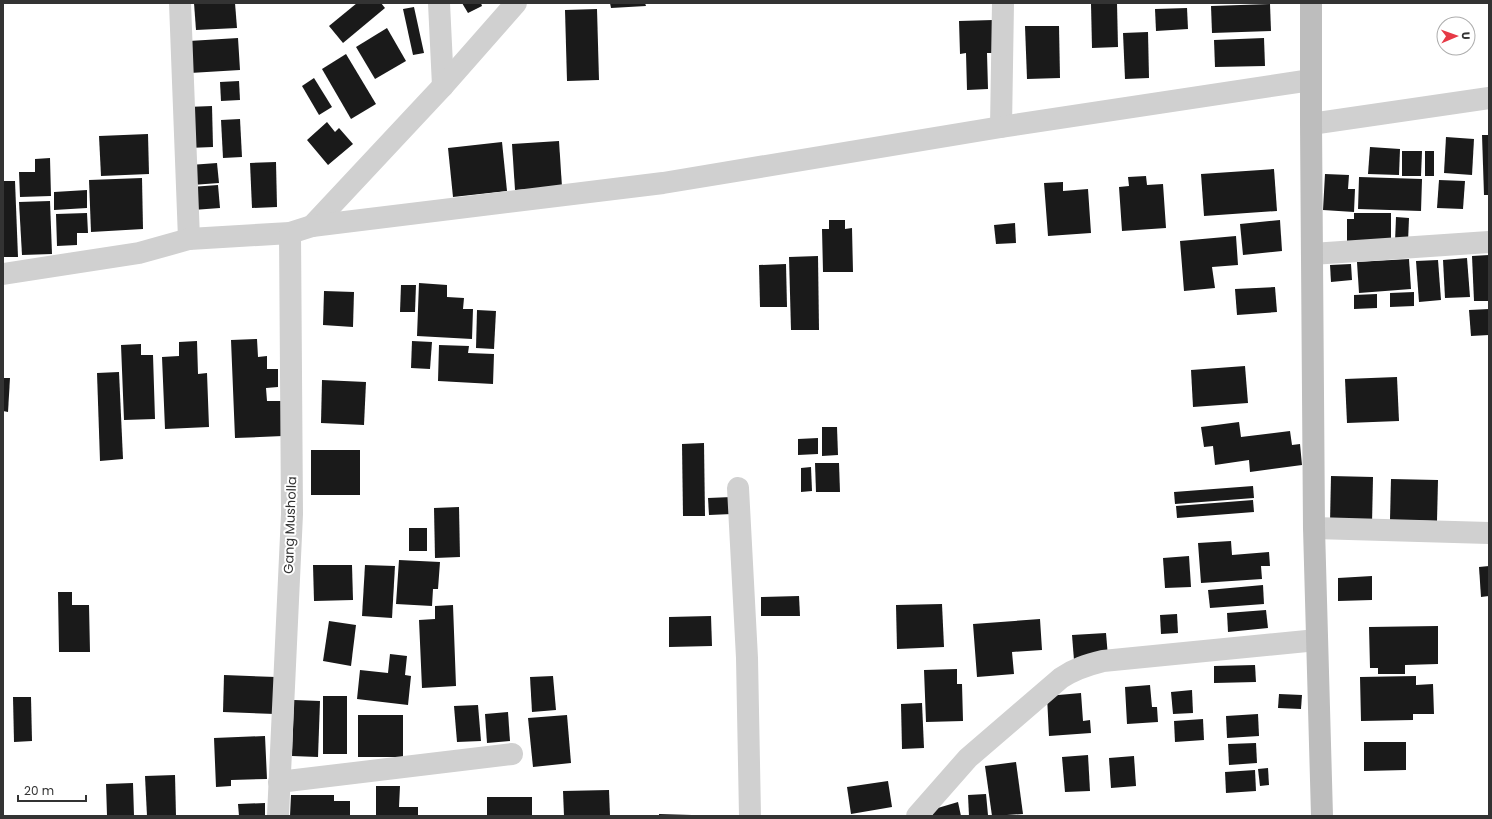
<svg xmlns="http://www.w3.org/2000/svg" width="1492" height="819" viewBox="0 0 1492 819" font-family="Poppins,sans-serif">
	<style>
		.building { fill: #1a1a1a }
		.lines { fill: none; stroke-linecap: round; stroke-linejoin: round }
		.street { stroke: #d0d0d0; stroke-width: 22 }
		.secondary { stroke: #bdbdbd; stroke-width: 22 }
		.labels { text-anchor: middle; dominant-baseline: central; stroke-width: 4; stroke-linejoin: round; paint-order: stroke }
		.street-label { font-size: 13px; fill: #333; stroke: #fff }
	</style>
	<rect width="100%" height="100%" fill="#fff"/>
	<g class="building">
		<polygon points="194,3 235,3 237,28 196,30"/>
		<polygon points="357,3 381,3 385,8 343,43 329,26"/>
		<polygon points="462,3 481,3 482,6 468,13"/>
		<polygon points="610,3 645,3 646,6 611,8"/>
		<polygon points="1117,3 1118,47 1092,48 1091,4"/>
		<polygon points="1270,4 1271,31 1212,33 1211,6"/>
		<polygon points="414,7 424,53 413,55 403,9"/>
		<polygon points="1187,8 1188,29 1156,31 1155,9"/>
		<polygon points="597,9 599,80 567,81 565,10"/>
		<polygon points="993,20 994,53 987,53 988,89 967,90 966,53 960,54 959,21"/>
		<polygon points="1025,26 1059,26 1060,78 1027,79"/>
		<polygon points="387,28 406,61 375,79 356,47"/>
		<polygon points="1148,32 1149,78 1125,79 1123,33"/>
		<polygon points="238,38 240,70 190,73 189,41"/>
		<polygon points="1264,38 1265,66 1215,67 1214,40"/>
		<polygon points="346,54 376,104 351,119 322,69"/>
		<polygon points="314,78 332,107 319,115 302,86"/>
		<polygon points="239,81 240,100 221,101 220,82"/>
		<polygon points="212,106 213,147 188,148 187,107"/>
		<polygon points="240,119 242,157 223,158 221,120"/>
		<polygon points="327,122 335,132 339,128 353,144 328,165 307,140"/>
		<polygon points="148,134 149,174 101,176 99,136"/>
		<polygon points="1482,135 1489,135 1489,195 1484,195"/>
		<polygon points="1446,137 1474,139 1472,175 1444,173"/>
		<polygon points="559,141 562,187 515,190 512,144"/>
		<polygon points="502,142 507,191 453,197 448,148"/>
		<polygon points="1370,147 1400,149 1399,175 1368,174"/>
		<polygon points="1402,151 1422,151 1421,176 1402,176"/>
		<rect x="1425" y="151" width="9" height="25"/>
		<polygon points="50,158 51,196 20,197 19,172 35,172 35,159"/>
		<polygon points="276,162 277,207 252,208 250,163"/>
		<polygon points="217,163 219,183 192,185 190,165"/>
		<polygon points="1274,169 1277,211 1204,216 1201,174"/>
		<polygon points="1325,174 1349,175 1348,189 1355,189 1354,212 1323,210"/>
		<polygon points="1146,176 1147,185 1163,184 1166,228 1122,231 1119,187 1129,186 1128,177"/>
		<polygon points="1359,177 1422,179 1421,211 1358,209"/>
		<polygon points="142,178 143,229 91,232 89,180"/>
		<polygon points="1439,180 1465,181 1463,209 1437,208"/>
		<polygon points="3,181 15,181 18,257 3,257"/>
		<polygon points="1063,182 1063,191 1088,189 1091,233 1048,236 1044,183"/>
		<polygon points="218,185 220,208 193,210 191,187"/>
		<polygon points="87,190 87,208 54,210 54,192"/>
		<polygon points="50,201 52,254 22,255 19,202"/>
		<polygon points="87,213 88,233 77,233 77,245 57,246 56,214"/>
		<polygon points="1354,213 1391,213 1391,246 1347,245 1347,219 1354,219"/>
		<polygon points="1396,217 1409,218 1408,242 1395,242"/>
		<polygon points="829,220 845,220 845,229 852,228 853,272 823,272 822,229 829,229"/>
		<polygon points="1280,220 1282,251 1243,255 1240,224"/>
		<polygon points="1015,223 1016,243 996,244 994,225"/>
		<polygon points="1236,236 1238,265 1212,267 1215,288 1184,291 1180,241"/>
		<polygon points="1489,255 1489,301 1474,301 1472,256"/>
		<polygon points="818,256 819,330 791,330 789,257"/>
		<polygon points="1467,258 1470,297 1445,298 1443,260"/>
		<polygon points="1409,259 1411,289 1359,293 1357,262"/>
		<polygon points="1438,260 1441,300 1419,302 1416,261"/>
		<polygon points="786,264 787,307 760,307 759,265"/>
		<polygon points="1351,264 1352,280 1331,282 1330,265"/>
		<polygon points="419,283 447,285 447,297 464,298 463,309 473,309 472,339 417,336"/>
		<polygon points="401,285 416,285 415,312 400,312"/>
		<polygon points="1275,287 1277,312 1237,315 1235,289"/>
		<polygon points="324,291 354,292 353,327 323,325"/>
		<polygon points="1414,292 1414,306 1390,307 1390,293"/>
		<polygon points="1377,294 1377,308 1354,309 1354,295"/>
		<polygon points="1489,309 1489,335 1471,336 1469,310"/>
		<polygon points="477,310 496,311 494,349 476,348"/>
		<polygon points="257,339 258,357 267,356 267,369 278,369 278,387 266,388 267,401 282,401 283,436 235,438 231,340"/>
		<polygon points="197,341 198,374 207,373 209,427 165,429 162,357 179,356 179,342"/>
		<polygon points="412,341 432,342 430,369 411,368"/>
		<polygon points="141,344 141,355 153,355 155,419 124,420 121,345"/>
		<polygon points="439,345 469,346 468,353 494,354 493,384 438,381"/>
		<polygon points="1245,366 1248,403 1193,407 1191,370"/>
		<polygon points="119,372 123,459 100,461 97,373"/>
		<polygon points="1397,377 1399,421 1347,423 1345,379"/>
		<polygon points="3,378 10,378 8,412 3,411"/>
		<polygon points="322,380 366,382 364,425 321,423"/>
		<polygon points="1239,422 1241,437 1290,431 1292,445 1300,444 1302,465 1250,472 1249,460 1215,465 1213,446 1204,447 1201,427"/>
		<polygon points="822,427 837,427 838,455 822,456"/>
		<polygon points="818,438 818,454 798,455 798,439"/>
		<polygon points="704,443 705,516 683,516 682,444"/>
		<rect x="311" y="450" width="49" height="45"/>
		<polygon points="815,463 839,463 840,492 816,492"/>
		<polygon points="811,467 812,491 801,492 801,468"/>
		<polygon points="1331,476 1373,477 1372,524 1330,523"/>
		<polygon points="1391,479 1438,480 1437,521 1390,520"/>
		<polygon points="1253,486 1254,498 1175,504 1174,492"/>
		<polygon points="732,497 732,514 709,515 708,498"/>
		<polygon points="1253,500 1254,512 1177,518 1176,506"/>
		<polygon points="459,507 460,557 435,558 434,508"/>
		<rect x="409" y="528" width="18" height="23"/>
		<polygon points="1231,541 1232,555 1269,552 1270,566 1261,566 1262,579 1201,583 1198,543"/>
		<polygon points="1189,556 1191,587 1165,588 1163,558"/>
		<polygon points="399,560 440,562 438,589 433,589 432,606 396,604"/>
		<polygon points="313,565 352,565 353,600 314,601"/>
		<polygon points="365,565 395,566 392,618 362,616"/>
		<polygon points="1489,566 1489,596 1481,597 1479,567"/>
		<polygon points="1372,576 1372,600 1338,601 1338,578"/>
		<polygon points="1263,585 1264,604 1210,608 1208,590"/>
		<polygon points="58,592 72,592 72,605 89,605 90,652 59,652"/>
		<polygon points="799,596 800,616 761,616 761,597"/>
		<polygon points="942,604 944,647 897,649 896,605"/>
		<polygon points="453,605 456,686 422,688 419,620 435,619 435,606"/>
		<polygon points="1266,610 1268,628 1228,632 1227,613"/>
		<polygon points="1177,614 1178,633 1161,634 1160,615"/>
		<polygon points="711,616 712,646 669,647 669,617"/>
		<polygon points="1040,619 1042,650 1012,652 1014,674 977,677 973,624"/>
		<polygon points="329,621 356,625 351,666 323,661"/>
		<polygon points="1438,626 1438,664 1405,665 1405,674 1378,674 1378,668 1370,668 1369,627"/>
		<polygon points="1106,633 1108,657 1074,660 1072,635"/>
		<polygon points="390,654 407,656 405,675 411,676 408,705 357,699 360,670 388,673"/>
		<polygon points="1255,665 1256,682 1214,683 1214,666"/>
		<polygon points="957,669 957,684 962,684 963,721 926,722 924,670"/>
		<polygon points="224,675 276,677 275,714 223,712"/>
		<polygon points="553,676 556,710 532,712 530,677"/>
		<polygon points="1416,676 1416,685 1433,684 1434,714 1413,714 1413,720 1361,721 1360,677"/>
		<polygon points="1150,685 1152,707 1157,707 1158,722 1127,724 1125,687"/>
		<polygon points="1192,690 1193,713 1173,714 1171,692"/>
		<polygon points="1081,693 1083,721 1090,720 1091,733 1049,736 1047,696"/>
		<polygon points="1279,694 1302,695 1301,709 1278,708"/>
		<rect x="323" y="696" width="24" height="58"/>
		<polygon points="13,697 31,697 32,741 14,742"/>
		<polygon points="294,700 320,701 318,757 292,756"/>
		<polygon points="922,703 924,748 902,749 901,704"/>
		<polygon points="478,705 481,741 457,742 454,706"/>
		<polygon points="508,712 510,741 487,743 485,714"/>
		<polygon points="1258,714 1259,736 1227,738 1226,716"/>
		<rect x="358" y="715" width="45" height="42"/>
		<polygon points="567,715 571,763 533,767 528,718"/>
		<polygon points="1203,719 1204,740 1175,742 1174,721"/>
		<polygon points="265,736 267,779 231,780 231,786 216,787 214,738"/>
		<polygon points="1364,742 1406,742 1406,770 1364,771"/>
		<polygon points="1256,743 1257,763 1229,765 1228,744"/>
		<polygon points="1088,755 1090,791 1065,792 1062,757"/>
		<polygon points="1134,756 1136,786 1111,788 1109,758"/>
		<polygon points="1016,762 1023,814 992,816 985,766"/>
		<polygon points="1268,768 1269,785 1260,786 1258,769"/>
		<polygon points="1255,770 1256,791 1226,793 1225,772"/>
		<polygon points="175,775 176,816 147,816 145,776"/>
		<polygon points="888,781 892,807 851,814 847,787"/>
		<polygon points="133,783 134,816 107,816 106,784"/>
		<polygon points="376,786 400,786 399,807 418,807 418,816 376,816"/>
		<polygon points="609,790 610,816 564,816 563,791"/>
		<polygon points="986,794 988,815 969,816 968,795"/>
		<polygon points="291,795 334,795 334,801 350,801 350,816 290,816"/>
		<rect x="487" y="797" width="45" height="19"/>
		<polygon points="958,802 961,816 933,816 931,810"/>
		<polygon points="265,803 265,816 239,816 238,804"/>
		<polygon points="659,814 692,815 692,816 659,816"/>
	</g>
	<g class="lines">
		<g class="street">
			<polyline points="180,3 189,239"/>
			<polyline points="439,3 443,86"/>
			<polyline points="1311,124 1489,98"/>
			<polyline points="1001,127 1003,3"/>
			<polyline points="312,226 443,86 516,3"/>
			<polyline points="1312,254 1489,242"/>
			<polyline points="3,274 139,253 189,239 290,233 312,226 663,183 1001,127 1311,80"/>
			<polyline points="738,488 747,658 750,816"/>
			<polyline points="1314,528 1489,533"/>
			<polyline points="279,782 512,754"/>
			<polyline points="278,816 292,514 290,233"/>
			<path d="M917,816L968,758L1061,678C1074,669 1087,665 1103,661L1317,640"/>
		</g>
		<polyline class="secondary" points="1311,3 1311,124 1314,528 1322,816"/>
	</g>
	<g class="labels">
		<g class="street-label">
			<text transform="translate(290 525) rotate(-88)">Gang Musholla</text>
		</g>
	</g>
	<rect width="1492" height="819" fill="none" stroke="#333333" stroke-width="8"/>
	<g transform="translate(1456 36) rotate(88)"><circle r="19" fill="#ffffff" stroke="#adadad"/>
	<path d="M0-3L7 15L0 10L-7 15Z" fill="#e63946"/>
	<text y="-6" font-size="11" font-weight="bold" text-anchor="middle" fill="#333333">U</text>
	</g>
	<path d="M18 795v6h68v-6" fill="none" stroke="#333333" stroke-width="2"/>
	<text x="24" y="795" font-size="12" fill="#333333" stroke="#ffffff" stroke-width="3" paint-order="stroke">20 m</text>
</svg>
